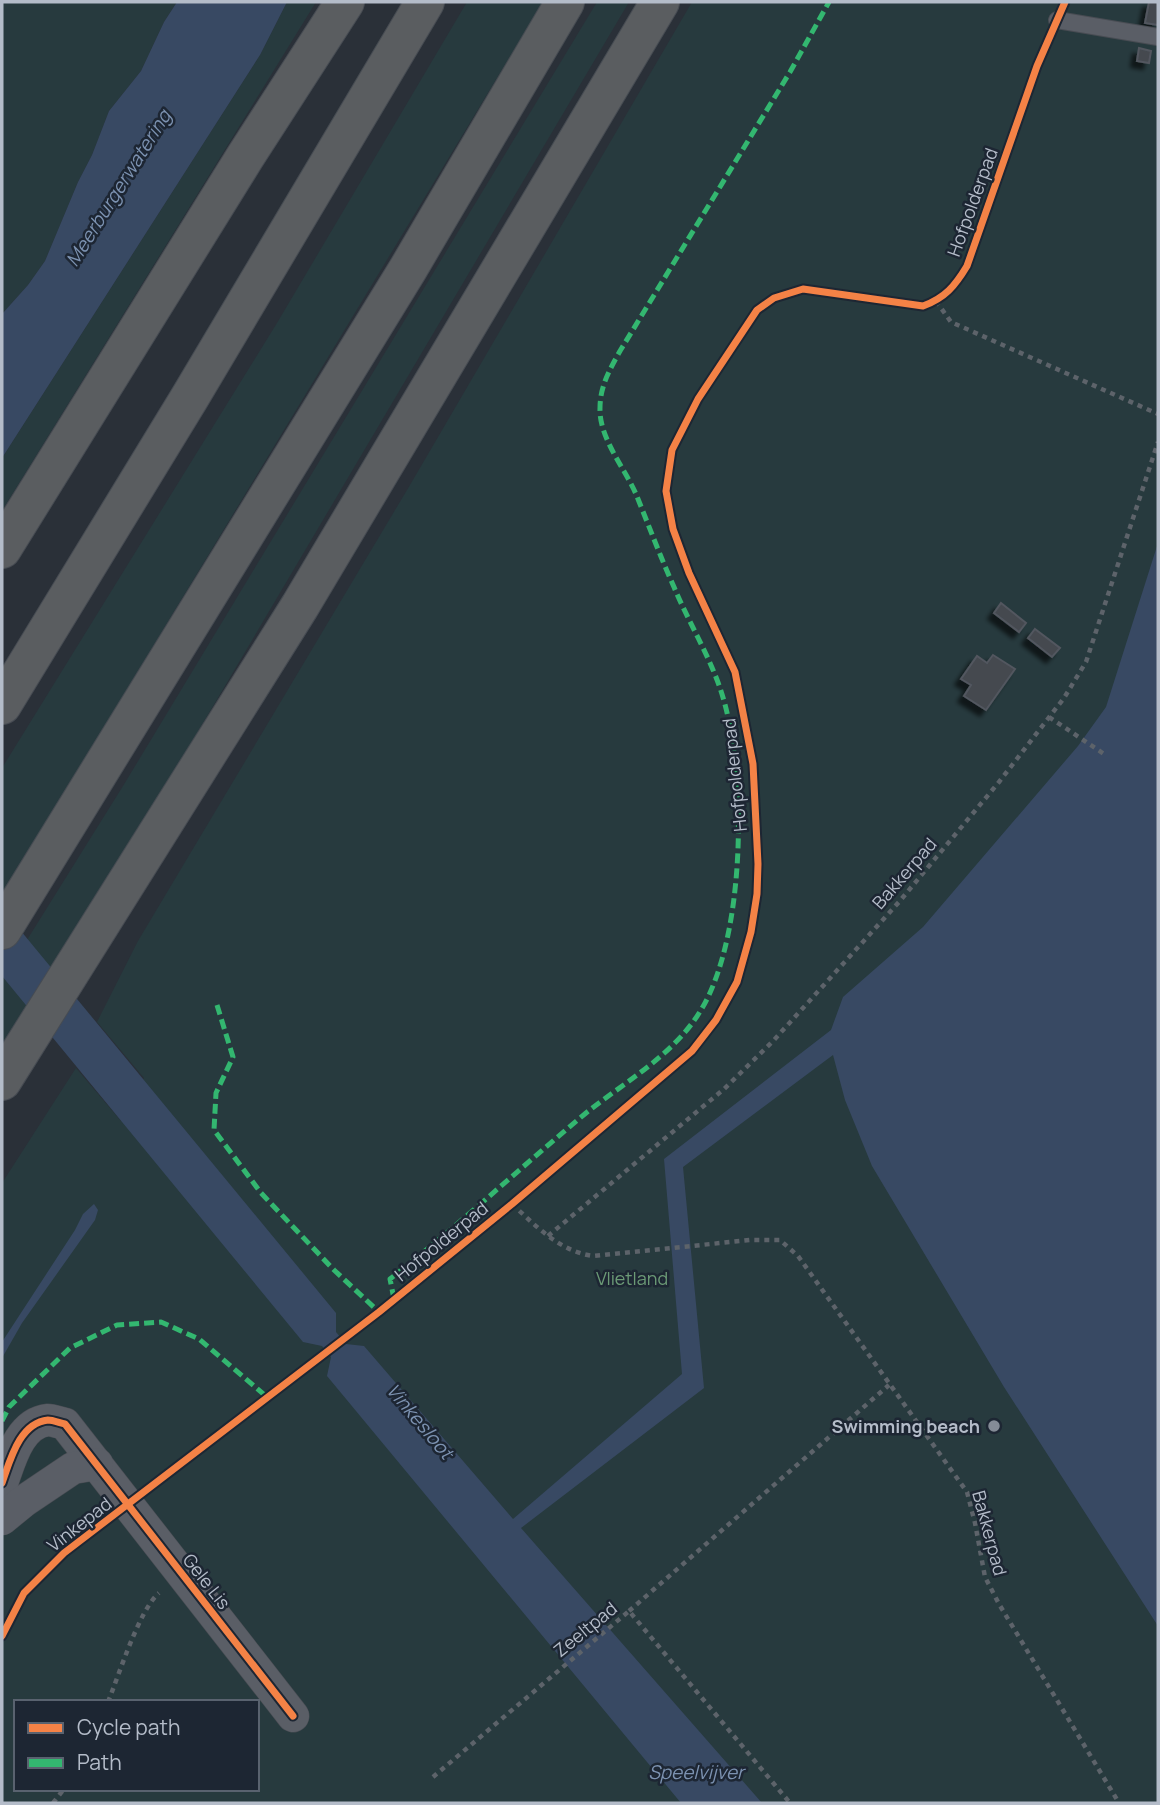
<svg xmlns="http://www.w3.org/2000/svg" width="1160" height="1805" viewBox="0 0 1160 1805" font-family="Manrope,sans-serif">
	<style>
		.green { fill: #273a3e; fill-rule: evenodd }
		.water { fill: #384963 }
		.building { fill: #444950; stroke: #52575f; stroke-width: 2; filter: url(#shadow) }
		.lines { fill: none; stroke-linecap: round; stroke-linejoin: round }
		.service-casing { stroke: #484c53; stroke-width: 18 }
		.minor-casing { stroke: #484c53; stroke-width: 33 }
		.motorway-casing { stroke: #474c53; stroke-width: 40 }
		.path { stroke: #5d636a; stroke-width: 4.5; stroke-dasharray: 5 5; stroke-linecap: butt }
		.service { stroke: #5a5e66; stroke-width: 16 }
		.minor { stroke: #5a5e66; stroke-width: 32 }
		.motorway { stroke: #5a5d60; stroke-width: 38 }
		.quiet { stroke: #33b770; stroke-width: 5; stroke-dasharray: 10 5; stroke-linecap: butt }
		.cycleway-casing { stroke: #1d2633; stroke-width: 11 }
		.cycleway { stroke: #f48246; stroke-width: 7 }
		.poi-dot { fill: #848b96; stroke: #1d2633; stroke-width: 2.5 }
		.labels { text-anchor: middle; dominant-baseline: central; stroke-width: 5; stroke-linejoin: round; paint-order: stroke }
		.street-label { font-size: 18px; fill: #b4bcc9; stroke: #1d2633 }
		.park-label { font-size: 18px; fill: #6b9a76; stroke: #1d2633 }
		.poi-label { font-size: 18px; font-weight: bold; fill: #b4bcc9; stroke: #1d2633; text-anchor: end }
		.water-label { font-size: 19px; font-style: italic; fill: #7c92b1; stroke: #1d2633 }
	</style>
	<defs>
		<filter id="shadow"><feDropShadow dx="-6" dy="6" stdDeviation="2" flood-color="#0009"/></filter>
	</defs>
	<rect width="100%" height="100%" fill="#2a3038"/>
	<g class="green">
		<polygon points="2,2 177,2 164,22 141,71 109,111 92,155 78,182 45,261 28,285 2,314"/>
		<polygon points="287,2 316,2 2,511 2,458 260,55"/>
		<polygon points="467,2 543,2 2,896 2,768 277,323"/>
		<polygon points="597,2 629,2 144,823 2,1046 2,980 123,786"/>
		<path d="M692,2H1158V1803H2V1183L76,1068L121,1121L144,1078L97,1022L138,941L410,485ZM16,1702H257V1789H16Z"/>
	</g>
	<g class="water">
		<polygon points="177,2 287,2 260,55 2,458 2,314 28,285 45,261 78,182 92,155 109,111 141,71 164,22"/>
		<polygon points="1158,543 1158,1626 1004,1387 872,1166 845,1100 833,1055 683,1167 704,1388 521,1528 762,1803 681,1803 327,1376 331,1357 322,1346 303,1342 2,976 2,908 336,1313 336,1332 346,1344 364,1346 513,1519 682,1374 664,1159 831,1030 843,997 923,927 1078,746 1106,707"/>
		<polygon points="94,1204 98,1210 95,1220 22,1323 2,1358 2,1342 75,1230 83,1214"/>
	</g>
	<g class="building">
		<polygon points="1149,2 1158,2 1158,25 1145,23"/>
		<polygon points="1139,48 1151,51 1149,63 1137,61"/>
		<polygon points="1001,603 1026,623 1019,632 994,613"/>
		<polygon points="1035,629 1060,648 1052,657 1028,638"/>
		<polygon points="993,655 1015,669 986,710 964,696 971,685 961,679 977,656 987,663"/>
	</g>
	<g class="lines">
		<defs>
			<polyline id="service" points="1057,20 1158,37"/>
			<g id="minor">
				<path d="M2,1483C10,1461 19,1423 48,1420C53,1420 60,1423 65,1424L293,1716"/>
				<polyline points="2,1519 24,1501 73,1468 97,1464"/>
			</g>
			<g id="motorway">
				<polyline points="2,549 245,157 345,2"/>
				<polyline points="2,705 190,397 425,2"/>
				<polyline points="2,930 408,269 565,2"/>
				<polyline points="2,1081 300,606 660,2"/>
			</g>
		</defs>
		<use href="#service" class="service-casing"/>
		<use href="#minor" class="minor-casing"/>
		<use href="#motorway" class="motorway-casing"/>
		<g class="path">
			<polyline points="936,301 951,322 1158,414"/>
			<polyline points="1049,717 1107,756"/>
			<path d="M512,1204C536,1226 559,1251 593,1256L750,1240H780L798,1256L967,1492L975,1523L985,1577L999,1604L1119,1803"/>
			<polyline points="548,1236 724,1089 774,1040 899,902 999,782 1064,698 1086,662 1158,442"/>
			<polyline points="629,1611 889,1385"/>
			<path d="M108,1702C119,1675 139,1610 159,1593"/>
			<polyline points="433,1777 629,1611 790,1803"/>
			<polyline points="53,1803 64,1789"/>
		</g>
		<use href="#service" class="service"/>
		<use href="#minor" class="minor"/>
		<use href="#motorway" class="motorway"/>
		<g class="quiet">
			<polyline points="217,1005 233,1057 216,1093 214,1130 261,1193 334,1270 379,1312"/>
			<path d="M394,1299L390,1279C458,1226 520,1168 586,1113C626,1081 674,1055 701,1010C746,936 748,769 720,688C708,653 688,621 674,587C661,558 650,529 638,499C627,470 599,440 600,408C600,386 610,369 620,351L790,72L829,2"/>
			<polyline points="2,1421 9,1407 70,1348 117,1325 161,1322 199,1339 267,1397"/>
		</g>
		<defs>
			<g id="cycleway">
				<path d="M2,1483C10,1461 19,1423 48,1420C53,1420 60,1423 65,1424L293,1716"/>
				<path d="M2,1636L24,1593L64,1553L379,1312L512,1204L692,1051L716,1020L737,982L751,932L757,894L758,864L753,764L735,672L689,573L673,529L666,491L672,450L698,399L757,310L774,298L803,289L923,306C945,298 955,286 967,266L1037,66L1065,2"/>
			</g>
		</defs>
		<use href="#cycleway" class="cycleway-casing"/>
		<use href="#cycleway" class="cycleway"/>
	</g>
	<circle class="poi-dot" cx="994" cy="1426" r="7"/>
	<g class="labels">
		<g class="street-label">
			<text transform="translate(972 202) rotate(-70)">Hofpolderpad</text>
			<text transform="translate(734 775) rotate(-96)">Hofpolderpad</text>
			<text transform="translate(904 873) rotate(-49)">Bakkerpad</text>
			<text transform="translate(441 1241) rotate(-39)">Hofpolderpad</text>
			<text transform="translate(79 1524) rotate(-38)">Vinkepad</text>
			<text transform="translate(990 1533) rotate(75)">Bakkerpad</text>
			<text transform="translate(207 1581) rotate(52)">Gele Lis</text>
			<text transform="translate(585 1629) rotate(-39)">Zeeltpad</text>
		</g>
		<g class="park-label">
			<text x="632" y="1278">Vlietland</text>
		</g>
		<g class="poi-label">
			<text x="980" y="1426">Swimming beach</text>
		</g>
		<g class="water-label">
			<text transform="translate(118 188) rotate(-58)">Meerburgerwatering</text>
			<text transform="translate(420 1421) rotate(50)">Vinkesloot</text>
			<text x="696" y="1772">Speelvijver</text>
		</g>
	</g>
	<rect width="1160" height="1805" fill="none" stroke="#b4bcc9" stroke-width="7"/>
	<rect x="14" y="1700" width="245" height="91" fill="#1d2633" stroke="#59626f" stroke-width="2"/>
	<rect x="28" y="1723" width="35" height="10" fill="#f48246" stroke="#59626f" stroke-width="2"/>
	<text x="77" y="1735" font-size="21" fill="#b4bcc9">Cycle path</text>
	<rect x="28" y="1758" width="35" height="10" fill="#33b770" stroke="#59626f" stroke-width="2"/>
	<text x="77" y="1770" font-size="21" fill="#b4bcc9">Path</text>
</svg>
